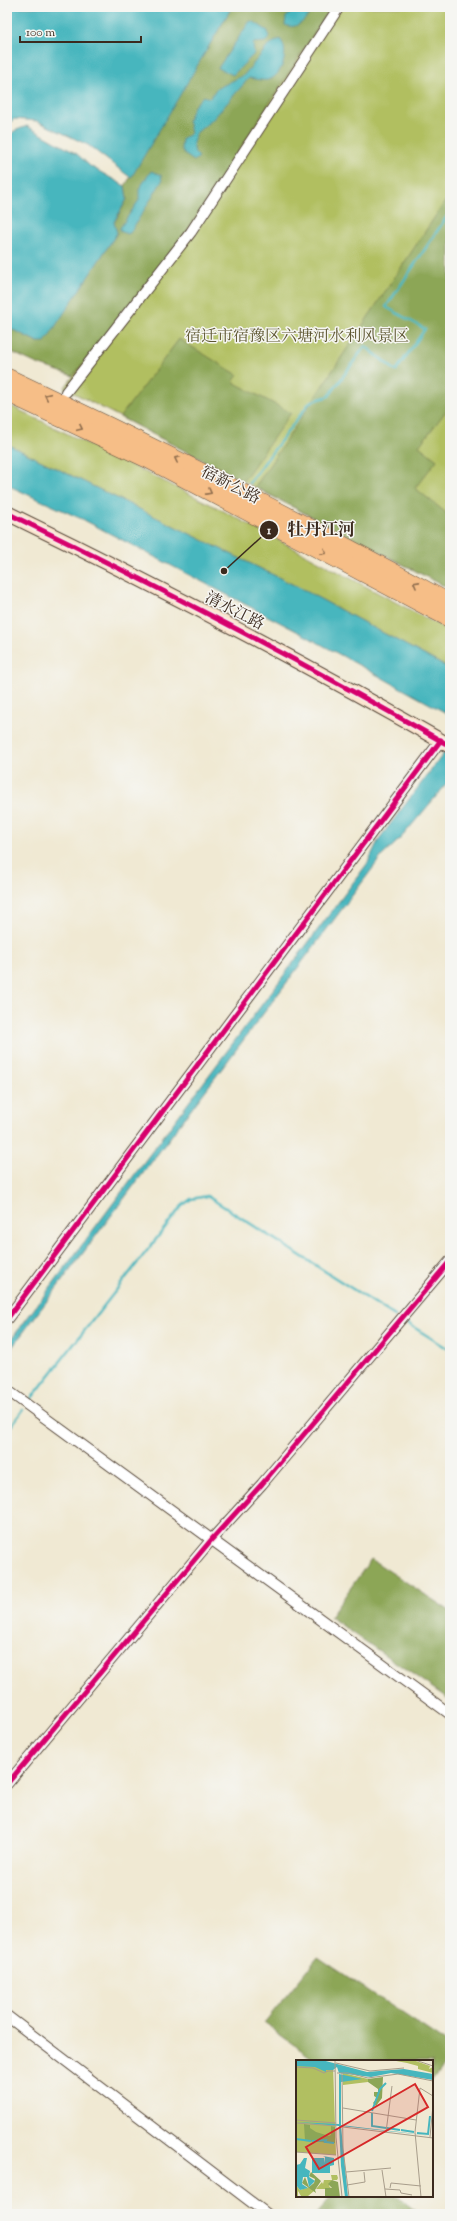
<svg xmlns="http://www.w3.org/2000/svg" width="457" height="2221" viewBox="0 0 457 2221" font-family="'Sorts Mill Goudy','Noto Serif SC',serif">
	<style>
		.green { fill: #b1bf61; stroke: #767440 }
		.forest { fill: #8ca657; stroke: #64683a }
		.water { fill: #46b6be; stroke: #40706e }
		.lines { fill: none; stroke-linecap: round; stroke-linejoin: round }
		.stream { stroke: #46b6be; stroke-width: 2.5 }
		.street-casing { stroke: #564739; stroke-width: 12 }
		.secondary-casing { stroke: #564739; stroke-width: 16 }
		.highway-casing { stroke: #564739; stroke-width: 18 }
		.street { stroke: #fff; stroke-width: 10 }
		.secondary { stroke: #fbe5cf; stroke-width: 14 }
		.highway { stroke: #f6be87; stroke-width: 17 }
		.cycleway-casing { stroke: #f6f6f2; stroke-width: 8 }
		.cycleway { stroke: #d6006c; stroke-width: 5 }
		.oneway { stroke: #8f6d4d }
		.labels { text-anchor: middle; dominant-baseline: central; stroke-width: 3; stroke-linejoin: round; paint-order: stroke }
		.park-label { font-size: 16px; fill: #5e5732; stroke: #f6f6f2 }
		.street-label { font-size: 16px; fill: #3b2a1e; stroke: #f6f6f2 }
		.inset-river { fill: none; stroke: #46b6be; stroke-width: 2 }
		.inset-road { fill: none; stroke: #a89d8b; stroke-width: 1 }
		.view { fill: #d62828; fill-opacity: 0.15; stroke: #d62828; stroke-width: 2 }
		.inset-edge { fill: none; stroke: #3b2a1e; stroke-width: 2 }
		.leader { fill: none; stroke: #3b2a1e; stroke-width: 1.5 }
		.callout-dot { fill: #3b2a1e; stroke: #f6f6f2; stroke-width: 1.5 }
		.mark-label { font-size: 12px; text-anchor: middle; font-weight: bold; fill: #fff }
		.callout-label { font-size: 17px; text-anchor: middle; font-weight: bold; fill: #3b2a1e; stroke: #f6f6f2; stroke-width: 3; stroke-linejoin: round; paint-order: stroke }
	</style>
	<rect width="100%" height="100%" fill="#f6f6f2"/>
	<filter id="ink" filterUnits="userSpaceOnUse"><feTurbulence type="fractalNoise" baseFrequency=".025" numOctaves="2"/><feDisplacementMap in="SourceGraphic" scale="8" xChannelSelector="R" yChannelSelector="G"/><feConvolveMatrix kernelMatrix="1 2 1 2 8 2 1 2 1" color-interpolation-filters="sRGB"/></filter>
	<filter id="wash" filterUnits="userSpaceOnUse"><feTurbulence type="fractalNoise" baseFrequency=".012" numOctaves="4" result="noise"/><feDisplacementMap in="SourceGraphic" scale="16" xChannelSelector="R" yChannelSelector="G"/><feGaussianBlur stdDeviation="0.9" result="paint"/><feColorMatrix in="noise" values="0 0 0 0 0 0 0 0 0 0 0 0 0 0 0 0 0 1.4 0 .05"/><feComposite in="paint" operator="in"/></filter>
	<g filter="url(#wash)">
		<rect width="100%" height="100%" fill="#f0e9d3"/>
		<g class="green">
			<polygon points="331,7 450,7 450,589 64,388 187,231"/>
			<polygon points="7,404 216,507 450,631 450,669 300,588 7,444"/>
		</g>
		<g class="forest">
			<polygon points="232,7 331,7 187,231 73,376 37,364 7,350 7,327 38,342 45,341 117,233 114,223 127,199 125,186"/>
			<polygon points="450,194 450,406 419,446 437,460 415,488 450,516 450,589 255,487"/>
			<polygon points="179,339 238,375 233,382 291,413 243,481 120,417"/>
			<polygon points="371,1559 450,1611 450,1700 330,1617"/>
			<polygon points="318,1957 450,2045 450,2058 432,2081 432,2061 316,2061 264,2023"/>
			<polygon points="332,2196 398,2196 421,2214 316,2214"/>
		</g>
		<g class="water">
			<polygon points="7,7 232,7 131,178 88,145 37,121 14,119 7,126"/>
			<path d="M298,7H315C307,17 299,31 285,25L286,17Z"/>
			<polygon points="250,21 254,22 268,31 269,39 265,42 253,43 254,54 233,75 218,68"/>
			<path d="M280,39C290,50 283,76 268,80C262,81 255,79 249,78L214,118L195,134L193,144L195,153L199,157L194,161L184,154L181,148L182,139L191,133L188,120L194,106L203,96L210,98L216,89L244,75L269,45Z"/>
			<polygon points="27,126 77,154 90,166 125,186 127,199 114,222 117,233 45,342 38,342 7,327 7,138 14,131"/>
			<polygon points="151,171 161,175 162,181 130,233 127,234 120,231 120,228 139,200 139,189"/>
			<polygon points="7,444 300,588 450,669 450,715 304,635 84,520 7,485"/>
			<polygon points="450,745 450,780 400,839 382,856 7,1354 7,1345 367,864 379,839"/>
		</g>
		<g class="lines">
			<g class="stream">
				<polyline points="249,483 310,402 329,396 365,346 396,371 425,329 386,307 450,212"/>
				<polyline points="407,1323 450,1350"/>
				<polyline points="31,1399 182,1206 191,1199 207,1196 395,1316"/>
				<polyline points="7,1431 23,1410"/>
			</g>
		</g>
	</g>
	<g filter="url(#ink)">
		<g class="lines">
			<defs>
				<g id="street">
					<polyline points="66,392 191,232 339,7"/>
					<polyline points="7,1319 441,740"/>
					<polyline points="7,1390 450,1714"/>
					<polyline points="7,1784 212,1539 262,1484 450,1261"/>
					<polyline points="7,2016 267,2214"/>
				</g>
				<path id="secondary" d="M7,513C157,586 305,663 450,746"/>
				<g id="highway">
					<path d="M7,377C157,448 305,522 450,603"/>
					<polyline points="7,393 149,460 450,619"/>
				</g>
			</defs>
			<use href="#street" class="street-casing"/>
			<use href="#secondary" class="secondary-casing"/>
			<use href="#highway" class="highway-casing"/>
			<use href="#street" class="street"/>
			<use href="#secondary" class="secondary"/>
			<use href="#highway" class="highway"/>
			<defs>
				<g id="cycleway">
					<path d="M7,513C157,586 305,663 450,746"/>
					<polyline points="7,1319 441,740"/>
					<polyline points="7,1784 212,1539 262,1484 450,1261"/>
				</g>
			</defs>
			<use href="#cycleway" class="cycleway-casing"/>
			<use href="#cycleway" class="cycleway"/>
		</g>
		<defs><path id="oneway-chevron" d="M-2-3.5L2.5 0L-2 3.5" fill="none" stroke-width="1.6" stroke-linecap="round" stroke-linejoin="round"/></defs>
		<g class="oneway">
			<use href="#oneway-chevron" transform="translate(47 396) rotate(-155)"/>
			<use href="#oneway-chevron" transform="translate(80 428) rotate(25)"/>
			<use href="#oneway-chevron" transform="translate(177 459) rotate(-153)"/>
			<use href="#oneway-chevron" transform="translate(209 492) rotate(28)"/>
			<use href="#oneway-chevron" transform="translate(324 552) rotate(28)"/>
			<use href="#oneway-chevron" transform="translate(416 584) rotate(-151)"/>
		</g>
	</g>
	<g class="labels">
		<g class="park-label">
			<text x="297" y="337">宿迁市宿豫区六塘河水利风景区</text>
		</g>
		<g class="street-label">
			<text transform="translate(230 486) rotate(27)">宿新公路</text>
			<text transform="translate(234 612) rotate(27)">清水江路</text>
		</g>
	</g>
	<g transform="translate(296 2060)">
		<rect width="137" height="137" fill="#f0e9d3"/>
		<path d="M26,0L37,5L40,95L0,92V1ZM95,0H117L134,6L133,9L137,7V13L122,9V6L111,3ZM47,13L72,19V22L47,25ZM35,115H41L42,118L41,120H36L33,126L36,129H20L26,122L27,124L28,120H36ZM0,126V125L4,130L14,127L18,131L12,136H5L2,131V137H0Z" fill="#b1bf61"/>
		<path d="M87,17L86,38L80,46L77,43L81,38L78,36V32H82V29L72,22V19ZM8,64L14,65V68L20,72L33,76L35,75V66L39,67V83L9,81ZM15,112L25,121L19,130L20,133L6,123L9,117L13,127L18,123L19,119L13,116ZM36,120L42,122L44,137H29V128H36L32,124Z" fill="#8ca657"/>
		<path d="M26,0L71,12L108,9L137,14V20L95,13L75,17L43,13L41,7L37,10H30V12L19,7L0,6V1ZM43,14L66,19L45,22V65L137,76L45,66L52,137H49L45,106L43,66L0,62L43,64ZM27,96L38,98V105L34,106V113H16V98H28V103L29,97ZM8,98H11L9,108L14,111L13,117L19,121L13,127L11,117H7L6,124L12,128L4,130L0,125V105L4,104Z" fill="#46b6be"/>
		<path class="inset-river" d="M76,51L84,29L90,23M76,53V66L90,68M91,68L104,70M105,70L118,72M121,73L132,74L134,56M0,79L15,81M16,81L30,80L29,82L38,83"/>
		<path class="inset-road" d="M39,0L40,77L46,137M119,0L137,6M40,3L74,11L108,8M0,7L17,8L28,13L32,11H39M41,13H52L72,18L102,14L137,21M46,13L47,89L53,137M47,48L120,60M0,60L40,63M0,63L40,66M47,67L137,78M90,72L96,26M134,77L137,45M0,92L40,95M86,110L90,137M50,112L95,108M51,125L69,122L68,112M94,128L95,123L125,126M89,129L104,130L105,133L116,135M125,137L119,72L124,28L137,36"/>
		<path class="view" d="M119,24L132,47L23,109L10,87Z"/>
		<rect width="137" height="137" class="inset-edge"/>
	</g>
	<path class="leader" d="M224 571L269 530"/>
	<g class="callout-dot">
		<circle cx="224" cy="571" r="4"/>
		<circle cx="269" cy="530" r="10"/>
	</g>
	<g class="mark-label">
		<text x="269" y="534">1</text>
	</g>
	<g class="callout-label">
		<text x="321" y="535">牡丹江河</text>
	</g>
	<rect width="457" height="2221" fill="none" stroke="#f6f6f2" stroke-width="24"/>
	<path d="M20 36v6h121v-6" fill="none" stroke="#3b2a1e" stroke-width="2"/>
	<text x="26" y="36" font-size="12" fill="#3b2a1e" stroke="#f6f6f2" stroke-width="3" paint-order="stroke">100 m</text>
</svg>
